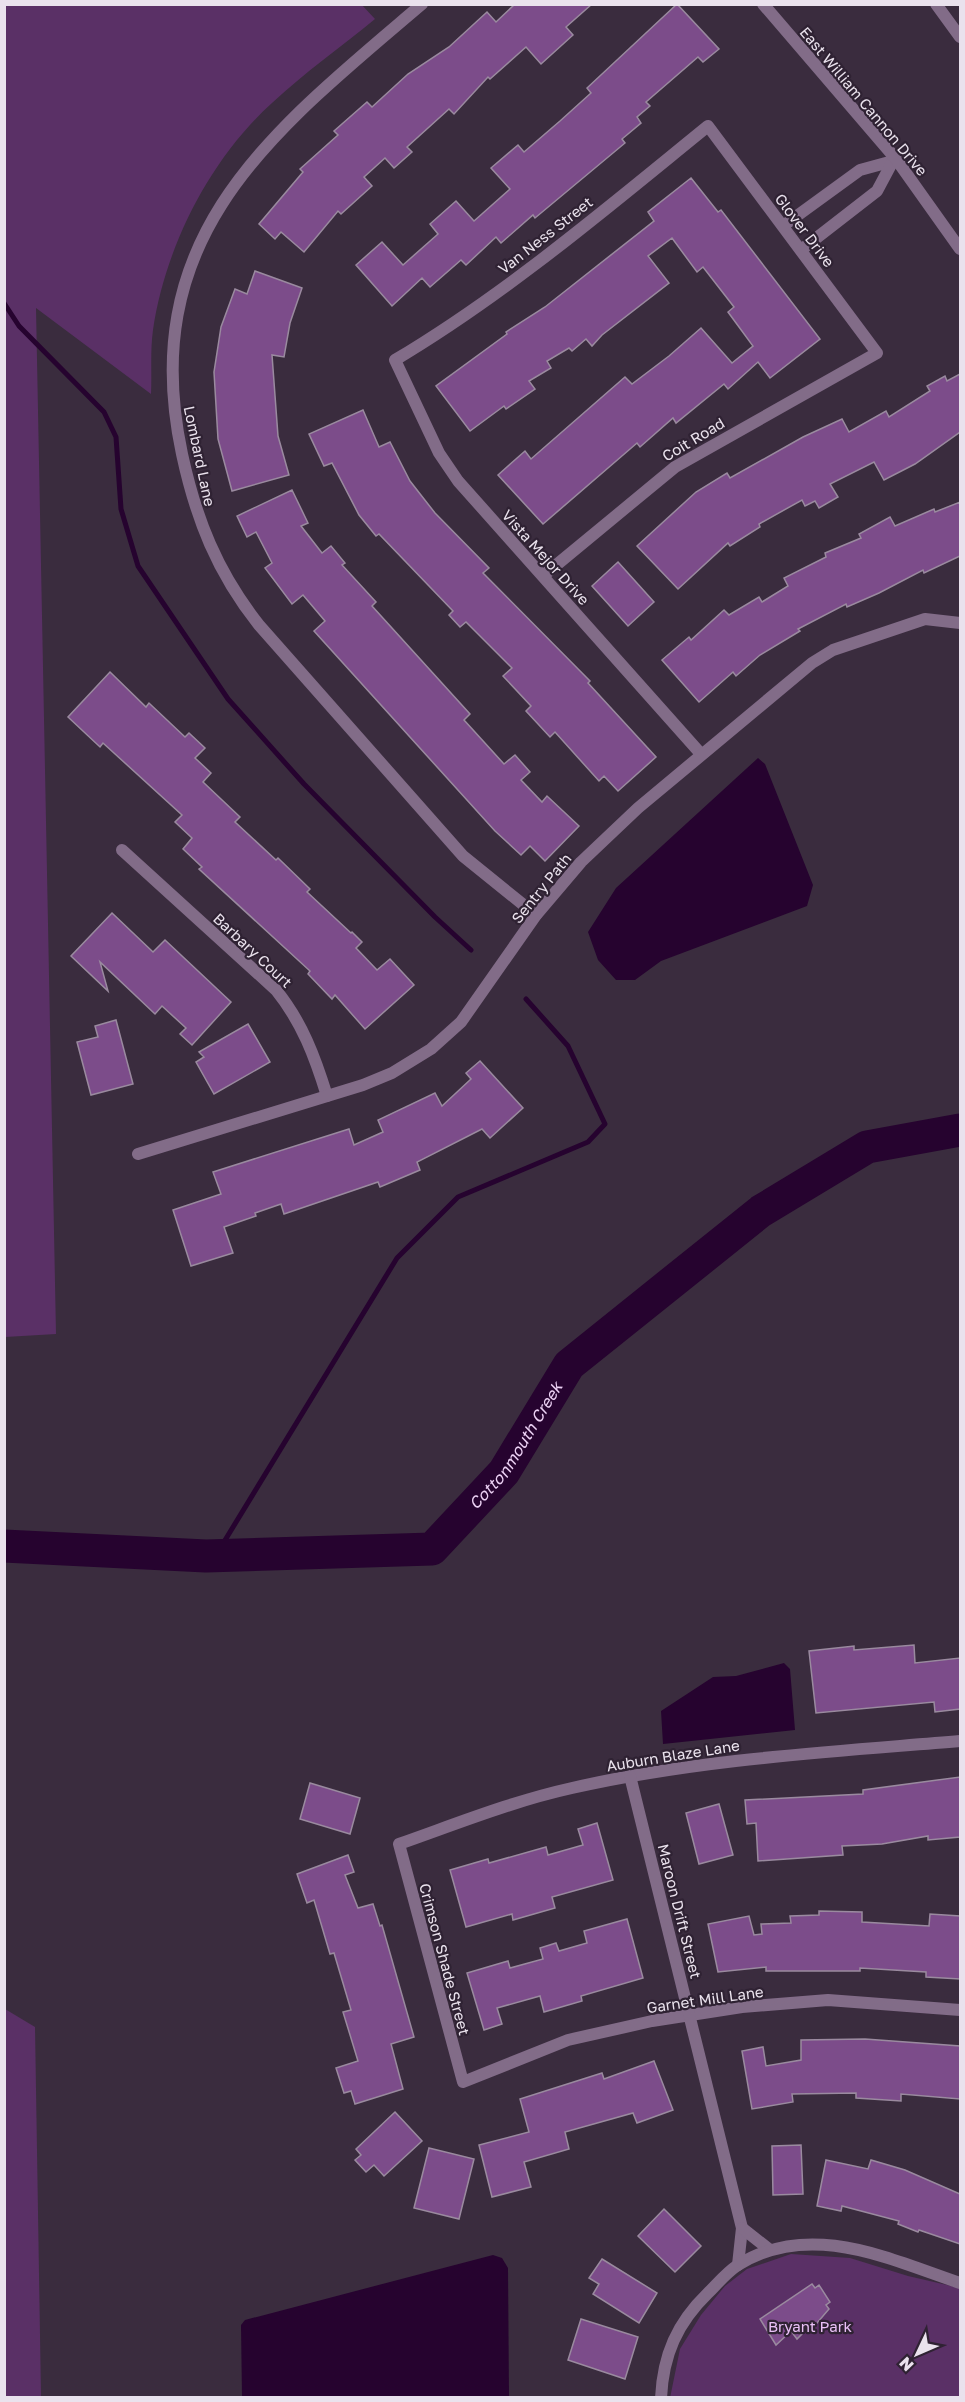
<svg xmlns="http://www.w3.org/2000/svg" width="965" height="2402" viewBox="0 0 965 2402" font-family="'Golos Text',sans-serif">
	<style>
		.green { fill: #5a3066 }
		.water { fill: #26032f }
		.lines { fill: none; stroke-linecap: round; stroke-linejoin: round }
		.stream { stroke: #26032f; stroke-width: 5 }
		.river { stroke: #26032f; stroke-width: 33 }
		.building { fill: #7c4c8a; stroke: #9a8a9f; stroke-width: 1.5 }
		.minor { stroke: #826c88; stroke-width: 12 }
		.tertiary { stroke: #826c88; stroke-width: 12 }
		.labels { text-anchor: middle; dominant-baseline: central; stroke-width: 4.5; stroke-linejoin: round; paint-order: stroke }
		.street-label { font-size: 15px; fill: #eae2ed; stroke: #2f2233 }
		.park-label { font-size: 15px; fill: #e9c0f6; stroke: #2f2233 }
		.water-label { font-size: 16px; font-style: italic; fill: #ecd1f4; stroke: #2f2233 }
	</style>
	<rect width="100%" height="100%" fill="#3a2c3e"/>
	<g class="green">
		<path d="M5,4H361L375,19C341,47 304,73 272,103C210,159 165,247 153,330C150,351 152,373 151,394L36,308L56,1334L5,1337Z"/>
		<polygon points="5,2009 35,2027 41,2397 5,2397"/>
		<polygon points="791,2254 850,2258 908,2276 960,2288 960,2397 670,2398 680,2349 701,2315 725,2286 747,2269"/>
	</g>
	<g class="water">
		<polygon points="758,758 765,764 813,885 807,906 661,961 635,980 616,980 598,960 588,932 616,888"/>
		<polygon points="784,1663 790,1669 795,1730 663,1744 661,1711 713,1677 736,1676"/>
		<polygon points="493,2255 502,2258 508,2268 509,2397 242,2397 241,2325 245,2320"/>
	</g>
	<g class="lines">
		<g class="stream">
			<polyline points="4,303 19,326 104,412 116,437 121,509 138,566 228,699 304,784 435,917 471,950"/>
			<polyline points="216,1555 397,1258 458,1197 588,1142 605,1124 568,1046 526,999"/>
		</g>
		<path class="river" id="s1" d="M4,1546L206,1556L432,1549L504,1472L569,1365L761,1211L867,1147L960,1130"/>
	</g>
	<g class="building">
		<polygon points="515,4 592,4 566,27 573,35 541,64 526,47 490,79 488,77 454,114 449,109 407,147 412,152 394,168 385,158 364,177 372,186 341,214 338,211 304,252 281,232 275,239 259,224 303,172 300,169 338,135 334,131 367,102 372,107 408,74 449,47 487,12 496,22"/>
		<polygon points="677,4 719,49 703,62 698,57 646,102 650,106 637,117 641,123 622,139 625,143 535,218 533,215 501,243 496,237 466,265 461,260 430,287 422,278 392,306 356,265 382,242 403,265 438,234 430,224 456,201 474,221 510,189 491,168 518,145 524,152 560,121 591,93 587,88"/>
		<polygon points="691,178 718,212 721,210 820,339 770,378 758,362 728,389 724,384 676,423 673,418 640,447 637,443 543,524 498,475 525,451 531,459 625,377 632,384 669,356 701,328 732,363 753,346 728,312 734,307 703,267 697,272 672,238 648,256 669,283 602,335 592,346 586,339 572,351 569,348 547,361 551,368 529,381 535,389 506,409 504,406 470,431 436,386 507,334 506,332 545,307 654,221 648,212"/>
		<polygon points="255,271 302,288 290,323 284,357 272,355 278,436 289,475 232,491 218,439 214,372 221,327 235,289 247,294"/>
		<polygon points="960,374 960,432 915,464 884,480 874,462 830,484 838,497 819,508 815,501 805,506 802,500 759,524 760,527 730,546 728,543 678,589 637,546 696,492 727,473 730,478 803,437 842,419 849,432 886,411 889,417 930,391 927,386 945,376 947,381"/>
		<polygon points="363,410 379,447 390,442 410,481 435,513 489,568 483,573 590,681 588,683 656,757 618,791 604,776 599,781 555,732 550,737 526,711 531,706 503,676 512,668 466,622 460,627 449,615 453,611 379,534 376,536 359,515 332,463 324,466 309,434"/>
		<polygon points="292,490 308,523 301,526 322,553 331,546 345,563 342,565 376,602 372,606 470,714 464,720 504,764 515,755 530,772 521,780 542,802 547,796 579,826 545,861 530,846 521,855 495,831 314,631 325,621 303,595 292,604 265,568 272,563 256,532 247,537 237,516"/>
		<polygon points="960,502 960,556 924,573 923,570 879,593 847,607 846,604 798,629 800,631 760,655 736,676 733,672 699,702 662,660 689,637 691,640 724,610 729,615 759,597 762,602 788,586 784,578 826,557 825,553 861,538 859,534 890,517 895,526 934,509 935,512"/>
		<polygon points="618,562 654,602 628,626 592,586"/>
		<polygon points="110,672 146,707 149,703 185,737 189,733 205,748 195,758 211,773 203,782 240,817 235,822 276,860 278,858 310,889 307,892 351,933 352,932 362,942 356,948 377,970 390,959 414,985 365,1029 335,995 332,999 308,974 310,971 199,869 202,867 183,849 192,838 175,822 182,815 103,743 100,747 68,717"/>
		<polygon points="112,913 153,952 165,940 231,1002 192,1045 180,1034 186,1028 162,1006 155,1014 100,962 108,991 71,956"/>
		<polygon points="116,1020 133,1084 91,1095 77,1042 98,1037 95,1026"/>
		<polygon points="248,1024 270,1062 214,1094 196,1062 204,1057 199,1052"/>
		<polygon points="480,1061 523,1108 490,1138 482,1129 417,1162 420,1170 380,1187 378,1182 284,1214 281,1204 255,1213 256,1216 224,1227 233,1253 191,1266 173,1210 221,1194 213,1172 349,1129 354,1145 383,1132 378,1120 435,1093 442,1106 471,1079 466,1073"/>
		<polygon points="914,1645 915,1663 960,1658 960,1709 935,1712 934,1702 816,1713 809,1651 854,1646 854,1650"/>
		<polygon points="960,1777 960,1837 928,1840 928,1836 882,1844 842,1846 843,1855 758,1861 756,1823 747,1824 745,1800 863,1794 863,1790"/>
		<polygon points="310,1783 360,1798 350,1834 300,1819"/>
		<polygon points="719,1804 733,1855 699,1864 686,1813"/>
		<polygon points="597,1823 613,1880 552,1897 555,1908 513,1920 512,1914 466,1927 450,1870 488,1859 489,1863 546,1847 548,1855 583,1845 578,1829"/>
		<polygon points="348,1855 354,1872 345,1875 358,1908 373,1904 380,1926 382,1925 414,2037 391,2044 403,2089 355,2104 351,2091 344,2093 336,2068 358,2061 343,2012 351,2010 334,1953 330,1954 314,1900 307,1903 297,1874"/>
		<polygon points="819,1911 862,1912 862,1922 929,1926 930,1914 960,1916 960,1979 926,1977 926,1972 860,1968 860,1971 766,1971 766,1967 718,1972 708,1924 749,1916 754,1935 762,1934 761,1924 791,1923 790,1916 819,1915"/>
		<polygon points="627,1919 643,1978 581,1996 582,2001 544,2012 540,1996 497,2008 502,2024 484,2030 467,1973 508,1961 510,1968 543,1959 540,1948 556,1943 559,1951 587,1943 584,1931"/>
		<polygon points="865,2039 960,2046 960,2099 901,2094 901,2101 856,2098 856,2093 792,2094 793,2102 752,2109 742,2051 763,2047 766,2066 801,2060 801,2040"/>
		<polygon points="654,2061 673,2110 637,2123 633,2113 565,2132 569,2149 524,2162 531,2187 492,2197 479,2145 529,2132 520,2099 602,2073 604,2079"/>
		<polygon points="395,2112 422,2141 384,2176 374,2165 366,2172 355,2160 361,2155 356,2149"/>
		<polygon points="801,2145 803,2194 773,2195 772,2146"/>
		<polygon points="429,2148 474,2159 459,2219 414,2208"/>
		<polygon points="826,2160 868,2169 871,2160 905,2170 960,2194 960,2244 919,2230 918,2232 898,2224 899,2221 842,2206 841,2211 817,2206"/>
		<polygon points="664,2209 701,2246 675,2272 638,2236"/>
		<polygon points="602,2259 657,2293 639,2323 593,2294 599,2284 589,2278"/>
		<polygon points="812,2284 815,2288 819,2285 830,2302 826,2305 829,2309 811,2330 809,2327 797,2339 791,2331 776,2345 760,2319"/>
		<polygon points="581,2319 638,2337 625,2379 568,2360"/>
	</g>
	<g class="lines">
		<g class="minor">
			<path d="M422,4C273,131 135,234 182,454C196,519 217,572 259,625L463,856L536,915"/>
			<polyline points="783,226 860,170 893,161"/>
			<polyline points="801,250 877,191 893,161"/>
			<path d="M543,576L675,467L877,353L708,126C607,208 506,294 395,360L439,453L458,481L701,754"/>
			<path d="M122,850L276,990C302,1022 315,1057 327,1096"/>
			<polyline points="138,1154 363,1085 392,1073 431,1049 461,1022 536,915 581,862 638,808 812,663 833,650 925,619 960,623"/>
			<path d="M960,1741C830,1752 700,1759 572,1788C513,1801 456,1824 399,1844L463,2082L568,2040L652,2021L742,2007L828,2000L960,2010"/>
			<polyline points="630,1776 742,2228 738,2265"/>
			<polyline points="742,2228 770,2250"/>
			<path d="M661,2398C663,2355 677,2323 708,2293C717,2284 727,2272 738,2265C810,2220 889,2259 960,2283"/>
		</g>
		<g class="tertiary">
			<polyline points="763,4 896,159 960,249"/>
			<polyline points="936,4 960,37"/>
		</g>
	</g>
	<g class="labels">
		<g class="street-label">
			<text transform="translate(864 101) rotate(50)">East William Cannon Drive</text>
			<text transform="translate(805 230) rotate(53)">Glover Drive</text>
			<text transform="translate(545 235) rotate(-38)">Van Ness Street</text>
			<text transform="translate(693 439) rotate(-31)">Coit Road</text>
			<text transform="translate(200 456) rotate(78)">Lombard Lane</text>
			<text transform="translate(546 557) rotate(48)">Vista Mejor Drive</text>
			<text transform="translate(541 888) rotate(-51)">Sentry Path</text>
			<text transform="translate(253 950) rotate(43)">Barbary Court</text>
			<text transform="translate(673 1755) rotate(-9)">Auburn Blaze Lane</text>
			<text transform="translate(680 1911) rotate(76)">Maroon Drift Street</text>
			<text transform="translate(445 1959) rotate(75)">Crimson Shade Street</text>
			<text transform="translate(705 1999) rotate(-8)">Garnet Mill Lane</text>
		</g>
		<g class="park-label">
			<text x="810" y="2326">Bryant Park</text>
		</g>
		<g class="water-label">
			<text stroke="none"><textPath href="#s1" startOffset="562">Cottonmouth Creek</textPath></text>
		</g>
	</g>
	<rect width="965" height="2402" fill="none" stroke="#eae2ed" stroke-width="12"/>
	<g transform="translate(917 2354) rotate(226)" stroke="#2f2233" stroke-width="4.5" paint-order="stroke">
	<path d="M0-4.5L10 22L0 15L-10 22Z" fill="#eae2ed"/>
	<text y="-9" font-size="16" font-weight="bold" text-anchor="middle" fill="#eae2ed">N</text>
	</g>
</svg>
